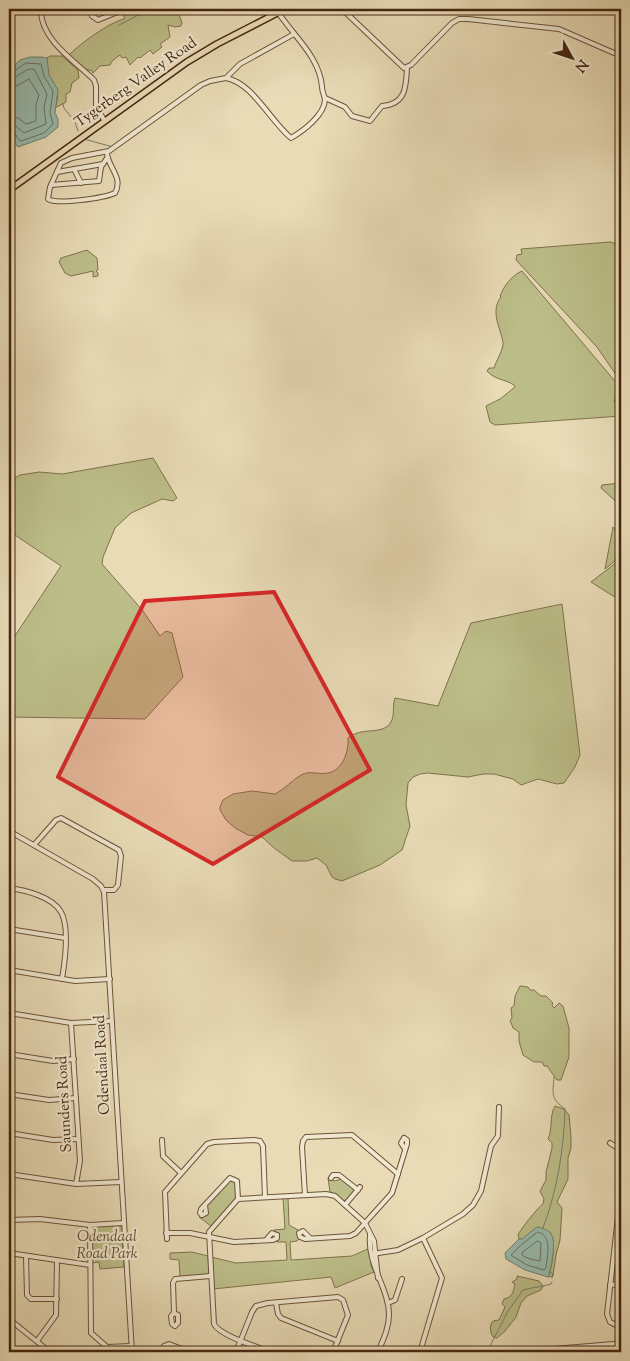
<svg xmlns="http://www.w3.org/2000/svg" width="630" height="1361" viewBox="0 0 630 1361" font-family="'Sorts Mill Goudy',serif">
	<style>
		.green { fill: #bcbe89; stroke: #80724c }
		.water { fill: #97bbae; stroke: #767f6f }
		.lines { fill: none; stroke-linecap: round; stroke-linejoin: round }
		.shore { stroke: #6e705f; stroke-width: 1 }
		.stream { stroke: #767f6f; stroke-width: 1 }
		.minor-casing { stroke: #6d533a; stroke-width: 6 }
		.major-casing { stroke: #442610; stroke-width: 8 }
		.minor { stroke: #f0e8d0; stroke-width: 4 }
		.major { stroke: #e8dbb6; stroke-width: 5 }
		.marked { fill: #d62828; fill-opacity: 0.2; stroke: #d62828; stroke-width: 4; stroke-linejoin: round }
		.labels { text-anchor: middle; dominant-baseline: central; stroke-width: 4.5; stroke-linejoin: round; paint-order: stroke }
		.street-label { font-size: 15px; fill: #442610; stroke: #f0e8d0 }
		.park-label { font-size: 15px; font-style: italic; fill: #624c2e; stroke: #f0e8d0 }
	</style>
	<rect width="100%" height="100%" fill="#e8dbb6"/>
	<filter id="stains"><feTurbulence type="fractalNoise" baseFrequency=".004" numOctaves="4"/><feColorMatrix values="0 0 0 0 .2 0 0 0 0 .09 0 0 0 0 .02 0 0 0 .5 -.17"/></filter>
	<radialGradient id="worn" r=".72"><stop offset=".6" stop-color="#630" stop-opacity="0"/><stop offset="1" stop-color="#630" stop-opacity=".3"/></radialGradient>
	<g class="green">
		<path d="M128,9H177L182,23L181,26L175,27L168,25L170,37L160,44L162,47L153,54L150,50L140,58L138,57L130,65L126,57L122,58L120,55L112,61L110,65L100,66L93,73L91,70C83,71 76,62 70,57V54C81,43 110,22 124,19V12Z"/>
		<path d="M50,56H62L78,70L79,78L72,83L70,92L66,94V102L55,108C61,89 56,90 48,74C46,70 47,64 47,58Z"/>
		<polygon points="610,242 614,243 621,252 621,382 597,347 516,260 517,255 522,254 521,249"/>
		<polygon points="87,250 97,258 98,270 96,271 98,273 98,276 93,277 93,271 71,276 65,273 59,262 61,258"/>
		<path d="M522,271L619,386L614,402L621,405V416L495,425L490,422L486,406L500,399L515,387L514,385C505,379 495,380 487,371L489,368H494C496,361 504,349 503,342C500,327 490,311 501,297L500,296C504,286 511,276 522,271Z"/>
		<polygon points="153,458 177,498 173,501 162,499 131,513 115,528 103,557 102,564 143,611 160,636 166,631 172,633 183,677 145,719 9,717 9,645 61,566 9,531 9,474 13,479 20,475 39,472 62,474"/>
		<polygon points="621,483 621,506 601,488 602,485"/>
		<polygon points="613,527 621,540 621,556 605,569"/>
		<polygon points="621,559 621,601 591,582"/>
		<path d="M562,604L580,755L575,767L564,783L557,784L538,779L521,785L513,779L494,774H483L468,777L427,773L420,774L413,777L408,783L406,805L410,826L402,850L380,865L342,881L335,879L332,877L326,865L317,858L307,861H292L274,848L262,837L248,835L235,828L226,820L220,810V807L223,800L233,794L252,791L275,794C285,789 292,780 301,775C310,770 319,775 328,773C343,770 349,751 348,738C362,726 383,736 391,722C395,715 392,706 395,698L438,706L471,623Z"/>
		<polygon points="520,986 528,987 530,990 534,990 541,996 546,996 553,1003 552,1005 554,1008 559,1003 563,1006 569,1028 569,1057 561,1080 557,1080 547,1066 544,1066 542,1062 534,1062 523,1055 519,1041 519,1032 513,1028 510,1020 512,1018 511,1008 514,1006 515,996"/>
		<path d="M555,1106L564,1109L569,1115L571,1137V1148L568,1158V1179L557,1202L562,1208L560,1240L556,1255L553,1276L548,1277C553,1266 555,1243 550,1232L522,1239H519L518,1235C520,1230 539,1206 543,1204L544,1199L540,1191L546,1180V1172L552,1148V1143L548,1139C553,1129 549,1116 555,1106Z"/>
		<polygon points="328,1178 334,1181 342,1179 354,1189 354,1193 347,1200 343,1201 335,1194 330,1192"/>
		<polygon points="228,1180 235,1180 237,1198 211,1226 199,1217 207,1212 207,1205"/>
		<polygon points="288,1197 289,1225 298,1230 297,1235 299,1239 297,1241 290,1242 291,1260 352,1256 370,1248 371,1266 374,1272 335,1288 331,1277 213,1289 211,1257 236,1263 287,1260 286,1242 277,1242 277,1233 274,1230 285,1229 283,1198"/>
		<polygon points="119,1225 122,1228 124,1267 100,1269 99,1262 92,1263 92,1227"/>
		<polygon points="192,1252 208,1256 209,1272 206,1275 180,1277 179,1260 170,1259 170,1253"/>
		<path d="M517,1276L539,1281L543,1286L541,1290L527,1296L521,1303L516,1317L505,1331L497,1338L493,1337C490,1332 489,1326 493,1321L499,1320L505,1307L502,1304L504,1299C513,1297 513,1292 515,1284L512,1282L517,1279Z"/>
	</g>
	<g class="water">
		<path d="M30,57H42L47,58L49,75L58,90L55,113L58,119V127L46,137L18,147C3,133 9,90 9,70L20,60Z"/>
		<path d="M537,1227C544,1228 552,1231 553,1239C555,1247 551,1270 548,1277L525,1270L506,1259L505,1253L519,1239H522Z"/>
	</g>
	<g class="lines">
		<g class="shore">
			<polyline points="9,73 13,72 26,63 41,64 44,76 53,91 50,113 53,124 44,133 21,141 19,140 14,132 9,130"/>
			<path d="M9,79C19,78 24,68 34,69L47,94L44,107L46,124L24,133L16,126L9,124"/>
			<polyline points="9,87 16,86 29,79 39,95 36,104 36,121 26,124 18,118 9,116"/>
			<path d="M538,1232C553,1236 547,1256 546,1268L544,1270L527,1265L511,1255L521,1245Z"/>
			<polygon points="538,1241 541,1243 540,1261 530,1259 523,1256 522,1253"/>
		</g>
		<g class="stream">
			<polyline points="119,25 150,9"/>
			<polyline points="63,104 64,108 75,122 78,131"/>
			<polyline points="84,139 113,147"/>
			<path d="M543,1228C557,1191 564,1149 565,1109C550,1098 553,1094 554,1077"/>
			<polyline points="550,1272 553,1274 552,1278"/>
			<path d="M487,1352L508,1311L523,1290C533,1287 542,1287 551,1284L552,1282"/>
		</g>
		<defs>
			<g id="minor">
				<path d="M38,9L41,11C41,40 76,62 94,80L96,86V106L104,120"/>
				<polyline points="90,9 92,16 98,20 125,9"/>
				<polyline points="342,9 404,68 411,65 452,23 459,19 468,19 559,29 621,56"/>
				<path d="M226,78C253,83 270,121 291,138C303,131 325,115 325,99C324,95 322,91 322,87C320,56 291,34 276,9"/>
				<path d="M325,98L345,107L352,116L370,121L382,106C406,104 406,87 407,68"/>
				<path d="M107,152C107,167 124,177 115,193C104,198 57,205 48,199L50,187L61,163L72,158L109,151L201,85L210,81L226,78L240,64L294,34"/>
				<polyline points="74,169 81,183"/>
				<polyline points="57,172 103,164"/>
				<polyline points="51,185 99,181 101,167 107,158"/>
				<polyline points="9,831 93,879 101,886 104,892 132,1352"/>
				<polyline points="9,843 14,834"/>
				<polyline points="34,845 56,820 61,818 119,850 121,856 118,885 114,890 104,890"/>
				<path d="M9,888C25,890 53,897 61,912C70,928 65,961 62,979"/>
				<polyline points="9,929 65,938"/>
				<polyline points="9,970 75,981 110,979"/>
				<polyline points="9,1013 71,1023 112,1021"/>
				<polyline points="71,1023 80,1161 76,1184"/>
				<polyline points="9,1054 53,1061 74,1059"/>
				<polyline points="9,1094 49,1100 76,1098"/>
				<polyline points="9,1133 53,1140 78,1139"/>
				<polyline points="404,1138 401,1143 405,1149"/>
				<polyline points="162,1140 163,1156 181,1173"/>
				<polyline points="610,1143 621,1150"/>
				<polyline points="9,1174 76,1184 121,1182"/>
				<polyline points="331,1178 333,1175 339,1175 358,1190"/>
				<polyline points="305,1195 302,1147 303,1141 306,1137 352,1135 398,1174"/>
				<polyline points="345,1205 360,1187"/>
				<polyline points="621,1206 618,1217 607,1314 610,1322 616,1325 621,1325"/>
				<polyline points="202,1215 200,1213 201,1209 230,1178 237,1181 238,1199"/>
				<polyline points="202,1215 206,1213 205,1205"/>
				<polyline points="9,1220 40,1219 90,1225 123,1223"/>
				<polyline points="90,1225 91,1333 107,1347 131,1346"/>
				<polyline points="166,1233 190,1233 234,1242 273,1240 277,1238 277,1235"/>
				<path d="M370,1235C367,1265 389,1288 389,1315C389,1328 383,1340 378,1352"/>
				<polyline points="310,1238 303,1231 299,1233 300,1237 305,1239 350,1236 356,1233 392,1193 407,1144 407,1140 404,1138"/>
				<polyline points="167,1239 165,1192 207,1144 214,1142 254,1140 260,1141 263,1146 265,1197"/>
				<polyline points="266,1240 272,1233 277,1235"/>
				<polyline points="9,1253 90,1265"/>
				<polyline points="372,1254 398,1250 423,1238 463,1214 473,1205 481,1191 491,1146 498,1136 499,1107"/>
				<polyline points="26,1256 27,1295 31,1299 57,1299"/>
				<polyline points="610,1285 621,1284"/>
				<polyline points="276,1303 278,1314 281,1318 338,1341"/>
				<polyline points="388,1303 395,1300 402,1279"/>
				<polyline points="174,1313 171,1316 172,1324 175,1326 178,1323 178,1315 174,1313 173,1283 175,1279 211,1276"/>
				<polyline points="9,1319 50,1352"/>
				<polyline points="37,1341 56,1315 57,1261"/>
				<polyline points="162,1352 164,1346 169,1344 190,1352"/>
				<polyline points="236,1352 252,1312 256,1306 268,1303 338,1297 343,1300 348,1315 333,1352"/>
				<path d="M271,1352C258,1347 220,1336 214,1324L209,1232L238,1199L326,1194L335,1196L365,1223L374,1241L378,1278"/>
				<polyline points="420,1352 442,1278 423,1238"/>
				<polyline points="546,1352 553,1349 614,1344"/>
			</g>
			<polyline id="major" points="9,190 187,62 217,44 285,9"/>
		</defs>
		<use href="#minor" class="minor-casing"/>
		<use href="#major" class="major-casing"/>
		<use href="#minor" class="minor"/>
		<use href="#major" class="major"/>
	</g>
	<path class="marked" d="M274,592L370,770L213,864L58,777L145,601Z"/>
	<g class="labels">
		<g class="street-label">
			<text transform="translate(136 83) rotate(-35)">Tygerberg Valley Road</text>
			<text transform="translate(103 1065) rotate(-93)">Odendaal Road</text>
			<text transform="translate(65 1104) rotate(-93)">Saunders Road</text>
		</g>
		<g class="park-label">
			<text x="107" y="1237">Odendaal<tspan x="107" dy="17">Road Park</tspan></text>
		</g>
	</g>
	<rect width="630" height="1361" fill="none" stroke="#e8dbb6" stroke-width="30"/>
	<rect x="10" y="10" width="610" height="1341" fill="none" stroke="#442610" stroke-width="2.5"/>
	<rect x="15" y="15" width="600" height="1331" fill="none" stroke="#442610"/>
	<g transform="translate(572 58) rotate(130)" stroke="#f0e8d0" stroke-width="4" paint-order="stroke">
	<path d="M0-4L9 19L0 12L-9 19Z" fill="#442610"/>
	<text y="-8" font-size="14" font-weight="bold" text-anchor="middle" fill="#442610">N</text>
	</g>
	<rect width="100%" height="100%" filter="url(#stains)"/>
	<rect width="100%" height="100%" fill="url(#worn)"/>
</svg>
